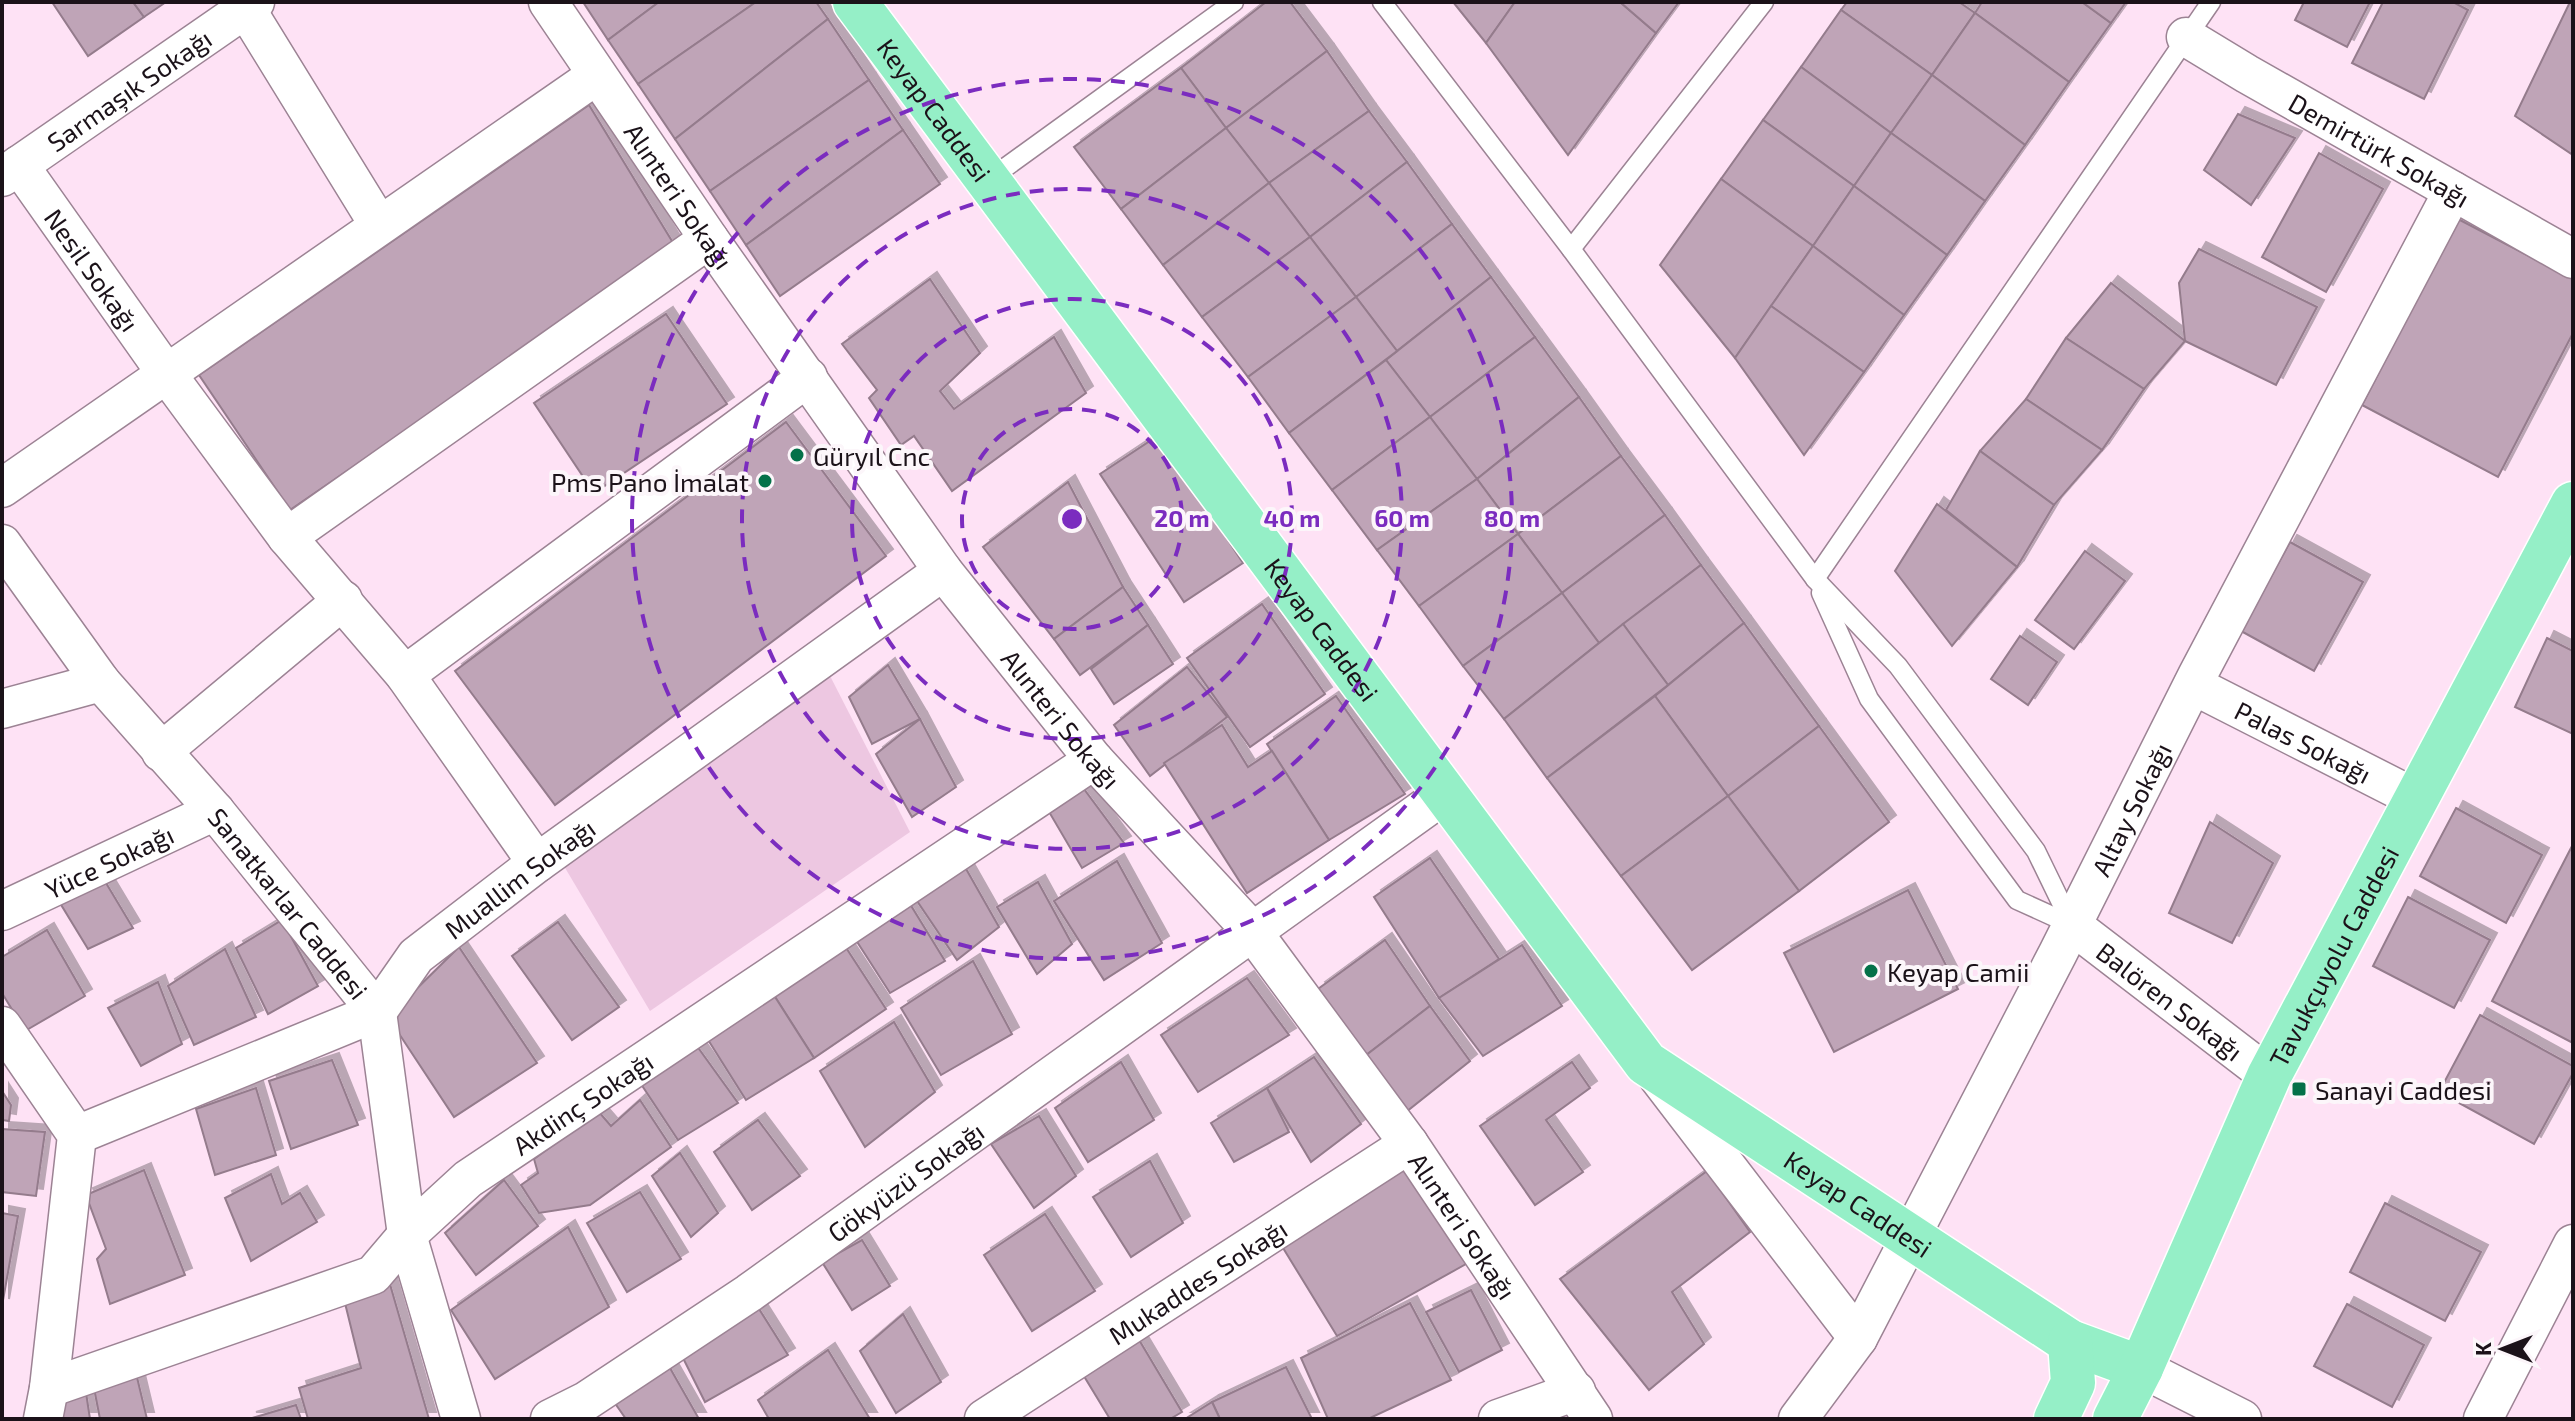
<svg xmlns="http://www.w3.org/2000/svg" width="2575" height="1421" viewBox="0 0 2575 1421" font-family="'Exo 2',sans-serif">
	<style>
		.green { fill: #edc7e1 }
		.building { fill: #bfa4b7; stroke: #947b8c; stroke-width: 2; filter: url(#shadow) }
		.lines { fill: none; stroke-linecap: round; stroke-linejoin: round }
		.service-casing { stroke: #9c8394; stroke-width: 21 }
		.minor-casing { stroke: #9c8394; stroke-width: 41 }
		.primary-casing { stroke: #fff; stroke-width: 47 }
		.service { stroke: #fff; stroke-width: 18 }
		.minor { stroke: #fff; stroke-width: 38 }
		.primary { stroke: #95efc7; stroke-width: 44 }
		.ring { fill: none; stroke: #7b2cbf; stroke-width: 4; stroke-dasharray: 14 10 }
		.poi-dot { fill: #047149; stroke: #fcf6fa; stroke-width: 3 }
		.labels { text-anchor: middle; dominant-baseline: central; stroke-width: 8; stroke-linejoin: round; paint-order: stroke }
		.street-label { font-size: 26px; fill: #1b1219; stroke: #fcf6fa }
		.poi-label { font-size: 26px; fill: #1b1219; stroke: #fcf6fa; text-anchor: start }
		.centre { fill: #7b2cbf; stroke: #fcf6fa; stroke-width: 4 }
		.ring-label { font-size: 24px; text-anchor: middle; font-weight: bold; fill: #7b2cbf; stroke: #fcf6fa; stroke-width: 8; stroke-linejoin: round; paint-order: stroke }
	</style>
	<defs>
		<filter id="shadow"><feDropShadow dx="7" dy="-7" stdDeviation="0" flood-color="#0004"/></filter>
	</defs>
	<rect width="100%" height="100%" fill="#fee2f5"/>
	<polygon class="green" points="827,670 910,832 650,1011 561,861"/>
	<g class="building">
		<polygon points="52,2 133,2 144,17 88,56"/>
		<polygon points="133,2 166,2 144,17"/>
		<polygon points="583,2 659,2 608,40"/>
		<polygon points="659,2 756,2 638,84 608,40"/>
		<polygon points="756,2 816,2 828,19 675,139 638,84"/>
		<polygon points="1266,2 1290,2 1327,51 1226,128 1181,68"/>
		<polygon points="1453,2 1515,2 1486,43"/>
		<polygon points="1515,2 1620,2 1656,33 1568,155 1486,43"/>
		<polygon points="1620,2 1679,2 1656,33"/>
		<polygon points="1847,2 1959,2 1975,13 1932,75 1841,10"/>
		<polygon points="1982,2 2082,2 2111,23 2069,82 1975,13"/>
		<polygon points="2082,2 2126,2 2111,23"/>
		<polygon points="2304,2 2370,2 2347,47 2295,20"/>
		<polygon points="2383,2 2453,2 2468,10 2424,99 2352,63"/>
		<polygon points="2570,2 2573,2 2573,155 2515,116"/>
		<polygon points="1841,10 1932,75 1891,133 1801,67"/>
		<polygon points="1975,13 2069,82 2025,145 1932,75"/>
		<polygon points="828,19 869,80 710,191 675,139"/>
		<polygon points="1327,51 1369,111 1269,183 1226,128"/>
		<polygon points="1801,67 1891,133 1854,186 1763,120"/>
		<polygon points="1181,68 1226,128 1121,209 1074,147"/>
		<polygon points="1932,75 2025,145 1985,201 1891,133"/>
		<polygon points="869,80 903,130 746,245 710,191"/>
		<polygon points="589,105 675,246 290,510 199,375"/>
		<polygon points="1369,111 1407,162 1310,237 1269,183"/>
		<polygon points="2238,114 2295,138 2251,205 2204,170"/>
		<polygon points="1763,120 1854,186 1813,246 1721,179"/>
		<polygon points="1226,128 1269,183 1163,265 1121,209"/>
		<polygon points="903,130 940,184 780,296 746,245"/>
		<polygon points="1891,133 1985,201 1947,255 1854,186"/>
		<polygon points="2319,153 2383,189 2326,292 2262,257"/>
		<polygon points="1407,162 1452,224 1356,297 1310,237"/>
		<polygon points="1721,179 1813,246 1735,358 1660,265"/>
		<polygon points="1269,183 1310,237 1202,317 1163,265"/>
		<polygon points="1854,186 1947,255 1904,315 1813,246"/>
		<polygon points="2458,219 2573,279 2573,333 2498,477 2362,405"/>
		<polygon points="1452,224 1491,277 1397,351 1356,297"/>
		<polygon points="1310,237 1356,297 1248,377 1202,317"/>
		<polygon points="1813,246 1904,315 1864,372 1771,306"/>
		<polygon points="2199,249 2317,307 2276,385 2185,341 2179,283"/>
		<polygon points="1491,277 1535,337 1430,417 1386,360"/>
		<polygon points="930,279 980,353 940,391 954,409 1054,337 1086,393 952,491 914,436 901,445 869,398 877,390 842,344"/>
		<polygon points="2111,283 2185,341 2144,389 2066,338"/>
		<polygon points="1356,297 1397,351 1289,433 1248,377"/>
		<polygon points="1771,306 1864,372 1804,455 1735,358"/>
		<polygon points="666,314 727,404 594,493 534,403"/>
		<polygon points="1535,337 1579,397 1477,479 1430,417"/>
		<polygon points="2066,338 2144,389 2102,450 2026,399"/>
		<polygon points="1386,360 1430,417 1332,490 1289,433"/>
		<polygon points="1579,397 1621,456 1518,534 1477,479"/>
		<polygon points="2026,399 2102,450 2054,505 1980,451"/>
		<polygon points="1430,417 1477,479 1377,550 1332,490"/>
		<polygon points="786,422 886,556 555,805 455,671"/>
		<polygon points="1159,435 1243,563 1184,602 1100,474"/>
		<polygon points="1980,451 2054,505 2017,567 1946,510"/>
		<polygon points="1621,456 1665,515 1562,593 1518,534"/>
		<polygon points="1477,479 1518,534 1419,606 1377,550"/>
		<polygon points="1068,482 1123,587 1054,639 983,547"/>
		<polygon points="1937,504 2017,567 1952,646 1895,571"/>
		<polygon points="1665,515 1701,565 1599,643 1562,593"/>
		<polygon points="1518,534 1562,593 1463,666 1419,606"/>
		<polygon points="2290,542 2363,582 2314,671 2241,631"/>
		<polygon points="2085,551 2125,581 2074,649 2035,620"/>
		<polygon points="1701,565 1744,623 1668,685 1623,624"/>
		<polygon points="1123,587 1148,625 1080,675 1054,639"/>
		<polygon points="1562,593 1599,643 1504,719 1463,666"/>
		<polygon points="1262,604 1325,694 1250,747 1187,658"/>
		<polygon points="1744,623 1819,726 1728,796 1655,696"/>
		<polygon points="1623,624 1668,685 1547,778 1504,719"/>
		<polygon points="1148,625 1173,664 1114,704 1091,669"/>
		<polygon points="2020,636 2057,662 2028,705 1991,679"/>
		<polygon points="2547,638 2573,651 2573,734 2515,707"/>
		<polygon points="888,665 920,719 872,744 849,697"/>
		<polygon points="1187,667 1227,717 1150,776 1114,725"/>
		<polygon points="1336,696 1405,794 1329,840 1267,744"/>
		<polygon points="1655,696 1728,796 1621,876 1547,778"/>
		<polygon points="920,719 956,787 912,817 876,754"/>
		<polygon points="1222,725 1248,767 1272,751 1329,840 1247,893 1164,763"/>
		<polygon points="1819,726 1889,822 1799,891 1728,796"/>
		<polygon points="1081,785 1124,843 1082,868 1045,805"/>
		<polygon points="1728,796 1799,891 1692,970 1621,876"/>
		<polygon points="2456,808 2542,855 2506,923 2420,876"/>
		<polygon points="2210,822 2273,863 2232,943 2169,913"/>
		<polygon points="2572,846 2573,846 2573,1043 2492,1001"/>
		<polygon points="1430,858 1499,959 1439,998 1374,897"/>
		<polygon points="961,860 999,927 957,960 913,895"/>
		<polygon points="1117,861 1162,943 1104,980 1054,901"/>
		<polygon points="103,878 133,928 88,949 60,903"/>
		<polygon points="1038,882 1072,944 1037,974 997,907"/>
		<polygon points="1908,890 1958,989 1834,1052 1784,953"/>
		<polygon points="2408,897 2490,940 2454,1008 2373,966"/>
		<polygon points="910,904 945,961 890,993 854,937"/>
		<polygon points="282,920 318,986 268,1014 236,948"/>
		<polygon points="558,922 619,1007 572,1040 512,956"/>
		<polygon points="47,930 85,996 25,1031 2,993 2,957"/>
		<polygon points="841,940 886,1009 814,1058 770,989"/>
		<polygon points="1385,940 1430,1006 1365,1056 1318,989"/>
		<polygon points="1522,945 1562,1006 1483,1056 1439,998"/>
		<polygon points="459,947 537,1063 454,1117 388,1017"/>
		<polygon points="225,949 256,1017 194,1045 168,986"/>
		<polygon points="973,961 1012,1034 941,1075 901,1008"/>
		<polygon points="1247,978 1289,1035 1198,1092 1161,1035"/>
		<polygon points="158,982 182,1044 141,1066 108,1008"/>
		<polygon points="770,989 814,1058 746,1100 705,1035"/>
		<polygon points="1430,1006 1470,1061 1406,1112 1365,1056"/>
		<polygon points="2480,1015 2573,1066 2573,1073 2534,1144 2439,1092"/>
		<polygon points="894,1022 935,1092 865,1147 820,1071"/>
		<polygon points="694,1042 738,1103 678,1140 639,1081"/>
		<polygon points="1314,1057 1361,1124 1311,1162 1267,1088"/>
		<polygon points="332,1060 358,1125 291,1149 269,1081"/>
		<polygon points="1121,1062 1154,1120 1088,1162 1055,1108"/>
		<polygon points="1572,1062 1590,1088 1546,1120 1583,1172 1535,1205 1480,1126"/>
		<polygon points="256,1088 276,1155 215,1175 196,1109"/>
		<polygon points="1267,1088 1289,1132 1234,1162 1211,1123"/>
		<polygon points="2,1091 11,1105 9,1121 2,1120"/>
		<polygon points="640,1100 671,1147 590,1205 539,1213 521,1185 538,1173 534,1159 599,1112 611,1126"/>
		<polygon points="1039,1116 1076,1176 1034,1208 991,1144"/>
		<polygon points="758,1120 800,1176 752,1210 714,1152"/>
		<polygon points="2,1129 45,1132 36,1196 2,1192"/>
		<polygon points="680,1153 718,1213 691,1237 652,1176"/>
		<polygon points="1407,1156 1475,1259 1337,1336 1280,1243"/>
		<polygon points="1150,1161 1183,1223 1131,1257 1093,1197"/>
		<polygon points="144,1170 185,1275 110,1304 97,1259 106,1249 86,1195"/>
		<polygon points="1707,1171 1750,1232 1672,1292 1704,1344 1649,1390 1560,1279"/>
		<polygon points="271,1174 282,1204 300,1193 317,1222 251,1261 225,1198"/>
		<polygon points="504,1180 538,1226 476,1275 445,1233"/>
		<polygon points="640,1192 681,1259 627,1292 587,1223"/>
		<polygon points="2385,1203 2481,1252 2445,1321 2350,1272"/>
		<polygon points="2,1213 18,1216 2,1306"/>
		<polygon points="1045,1214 1095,1291 1032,1331 984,1255"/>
		<polygon points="568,1227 609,1307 495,1379 451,1310"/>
		<polygon points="862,1240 890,1286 852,1310 822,1262"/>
		<polygon points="387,1274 429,1419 308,1419 299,1388 361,1368 343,1295"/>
		<polygon points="1471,1290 1502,1350 1459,1372 1426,1312"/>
		<polygon points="749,1293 788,1355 705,1402 680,1352"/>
		<polygon points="1410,1303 1451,1380 1368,1419 1328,1419 1301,1358"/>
		<polygon points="2347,1304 2424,1345 2392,1407 2314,1366"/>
		<polygon points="903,1314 941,1382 896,1413 860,1351"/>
		<polygon points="1132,1328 1182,1412 1170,1419 1110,1419 1076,1363"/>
		<polygon points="828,1350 870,1419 769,1419 758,1400"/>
		<polygon points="666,1361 699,1419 626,1419 612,1399"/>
		<polygon points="1286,1367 1312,1419 1220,1419 1212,1402"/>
		<polygon points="135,1369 147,1419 100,1419 93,1383"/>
		<polygon points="85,1386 90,1419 53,1419 57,1396"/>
		<polygon points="1212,1402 1220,1419 1185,1419"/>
		<polygon points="296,1405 301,1419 249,1419"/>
	</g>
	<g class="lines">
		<defs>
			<g id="service">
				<polyline points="1382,2 1571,249 1815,579 1898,666 2036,851 2071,923"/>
				<polyline points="988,180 1234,2"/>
				<polyline points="1571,249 1764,2"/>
				<polyline points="1815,579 2211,2"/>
				<polyline points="1821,593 1869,699 2017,900 2072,925"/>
			</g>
			<g id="minor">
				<path id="s1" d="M548,2L709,239L943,571L1094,760L1252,931L1409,1144L1593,1419"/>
				<polyline points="246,9 379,225"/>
				<path id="s2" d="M2186,37L2247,74L2573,259"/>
				<path id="s3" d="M19,165L166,373L287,537L405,675L537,863"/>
				<path id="s4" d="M2,177L255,2"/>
				<polyline points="2,488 597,75"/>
				<polyline points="287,537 709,239"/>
				<path id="s5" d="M2,544L101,682L215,811L377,1012L407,1235L461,1419"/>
				<polyline points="405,675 808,377"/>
				<path id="s6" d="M2193,685L2415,798"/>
				<polyline points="2,709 101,682"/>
				<polyline points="161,752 343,600"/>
				<path id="s7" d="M2,911L215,811"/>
				<path id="s8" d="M2072,925L2269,1076"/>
				<polyline points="2,1026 77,1135 49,1388 43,1419"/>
				<polyline points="1658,1077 1858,1338"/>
				<path id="s9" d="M77,1135L377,1012L416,956L537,863L943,571"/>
				<polyline points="2141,1368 2242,1419"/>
				<path id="s10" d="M49,1388L373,1275L407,1235L468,1179L1094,760"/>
				<path id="s11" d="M550,1419L586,1401L749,1293L1446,793"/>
				<path id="s12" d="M984,1419L1409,1144"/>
				<polyline points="1498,1419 1576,1391"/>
				<path id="s13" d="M1798,1419L1858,1338L2058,953L2197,676L2453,191"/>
				<polyline points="2483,1419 2573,1244"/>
			</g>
			<g id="primary">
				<path id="s14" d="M855,2L1646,1063L2070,1342L2141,1368"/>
				<polyline points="2056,1419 2073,1383 2070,1342"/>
				<path id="s15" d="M2115,1419L2141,1368L2269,1076L2573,504"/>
			</g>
		</defs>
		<use href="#service" class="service-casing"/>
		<use href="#minor" class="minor-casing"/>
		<use href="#primary" class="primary-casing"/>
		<use href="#service" class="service"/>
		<use href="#minor" class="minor"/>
		<use href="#primary" class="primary"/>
	</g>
	<g class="ring">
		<circle cx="1072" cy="519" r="110"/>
		<circle cx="1072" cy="519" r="220"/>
		<circle cx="1072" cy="519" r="330"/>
		<circle cx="1072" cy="519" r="440"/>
	</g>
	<g class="poi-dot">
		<circle cx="797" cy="455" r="8"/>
		<circle cx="765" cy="481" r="8"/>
		<circle cx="1871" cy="971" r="8"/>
		<rect x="2291" y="1081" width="16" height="16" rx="4"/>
	</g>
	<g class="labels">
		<g class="street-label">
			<text stroke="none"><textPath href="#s4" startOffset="154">Sarmaşık Sokağı</textPath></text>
			<text stroke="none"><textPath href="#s14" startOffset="134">Keyap Caddesi</textPath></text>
			<text stroke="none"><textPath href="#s2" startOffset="224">Demirtürk Sokağı</textPath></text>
			<text stroke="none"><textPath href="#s1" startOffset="234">Alınteri Sokağı</textPath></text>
			<text stroke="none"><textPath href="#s3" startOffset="128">Nesil Sokağı</textPath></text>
			<text stroke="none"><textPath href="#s14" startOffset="782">Keyap Caddesi</textPath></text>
			<text stroke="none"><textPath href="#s1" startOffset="882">Alınteri Sokağı</textPath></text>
			<text stroke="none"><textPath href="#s6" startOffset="124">Palas Sokağı</textPath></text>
			<text stroke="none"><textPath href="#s13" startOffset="696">Altay Sokağı</textPath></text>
			<text stroke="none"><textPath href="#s7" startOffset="118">Yüce Sokağı</textPath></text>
			<text stroke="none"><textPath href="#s9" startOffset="522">Muallim Sokağı</textPath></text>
			<text stroke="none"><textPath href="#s5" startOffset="460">Sanatkarlar Caddesi</textPath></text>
			<text stroke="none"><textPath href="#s15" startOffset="512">Tavukçuyolu Caddesi</textPath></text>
			<text stroke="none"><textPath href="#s8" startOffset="124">Balören Sokağı</textPath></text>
			<text stroke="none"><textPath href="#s10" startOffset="616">Akdinç Sokağı</textPath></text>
			<text stroke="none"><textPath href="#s11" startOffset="428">Gökyüzü Sokağı</textPath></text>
			<text stroke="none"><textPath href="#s14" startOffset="1578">Keyap Caddesi</textPath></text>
			<text stroke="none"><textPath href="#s1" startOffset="1530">Alınteri Sokağı</textPath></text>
			<text stroke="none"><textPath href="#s12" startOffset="254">Mukaddes Sokağı</textPath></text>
		</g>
		<g class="poi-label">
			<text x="813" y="455">Güryıl Cnc</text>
			<text x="749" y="481" text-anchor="end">Pms Pano İmalat</text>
			<text x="1887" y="971">Keyap Camii</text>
			<text x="2315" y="1089">Sanayi Caddesi</text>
		</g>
	</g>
	<circle cx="1072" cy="519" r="12" class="centre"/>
	<g class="ring-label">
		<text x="1182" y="527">20 m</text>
		<text x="1292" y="527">40 m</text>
		<text x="1402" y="527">60 m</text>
		<text x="1512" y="527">80 m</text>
	</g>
	<rect width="2575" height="1421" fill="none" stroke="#1b1219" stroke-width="8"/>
	<g transform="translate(2503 1349) rotate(270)" stroke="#fcf6fa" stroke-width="6" paint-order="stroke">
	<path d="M0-6L14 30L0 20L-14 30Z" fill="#1b1219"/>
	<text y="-12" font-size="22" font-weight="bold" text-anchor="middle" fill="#1b1219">K</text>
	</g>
</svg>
